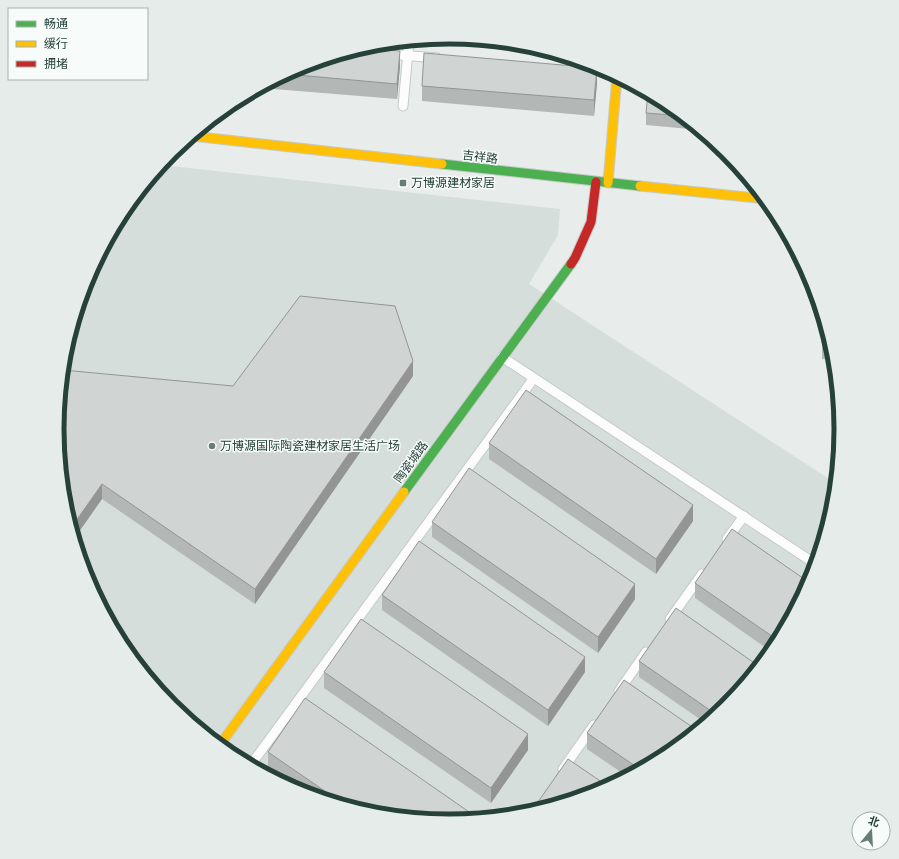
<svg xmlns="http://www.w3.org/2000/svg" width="899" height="859" viewBox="0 0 899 859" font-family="'Archivo Narrow','Noto Sans SC',sans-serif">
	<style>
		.built { fill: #d6dedb }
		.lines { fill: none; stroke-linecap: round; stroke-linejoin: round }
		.lane-casing { stroke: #c5cac8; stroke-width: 11 }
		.fast-casing { stroke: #c4cac8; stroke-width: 11 }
		.slow-casing { stroke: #c4cac8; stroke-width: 11 }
		.jam-casing { stroke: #c4cac8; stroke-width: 11 }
		.lane { stroke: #fcfcfc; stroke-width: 9 }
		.fast { stroke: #4caf50; stroke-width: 9 }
		.slow { stroke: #ffc107; stroke-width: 9 }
		.jam { stroke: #c62828; stroke-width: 9 }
		.wall { fill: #b3b7b6 }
		.shaded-wall { fill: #929594 }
		.building { fill: #d0d5d4; stroke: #929594 }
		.poi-dot { fill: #697d78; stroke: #f7fbf9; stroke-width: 1.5 }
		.labels { text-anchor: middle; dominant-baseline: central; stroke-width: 3; stroke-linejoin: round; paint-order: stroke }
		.street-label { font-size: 12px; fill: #25413a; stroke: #f7fbf9 }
		.poi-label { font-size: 12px; fill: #25413a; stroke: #f7fbf9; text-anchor: start }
		.rim { fill: none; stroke: #25413a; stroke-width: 5 }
	</style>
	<rect width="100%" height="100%" fill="#e8edeb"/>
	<polygon class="built" points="162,165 560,209 558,235 529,284 837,484 834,506 812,580 776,648 727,707 667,756 599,792 526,814 449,822 373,814 299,792 231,756 172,707 123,647 87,579 65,506 57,429 65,353 87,279 123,211"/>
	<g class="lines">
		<defs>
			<g id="lane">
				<polyline points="388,54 437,58"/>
				<polyline points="585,70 610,73"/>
				<polyline points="403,106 409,41"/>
				<polyline points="502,357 817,565"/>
				<polyline points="727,539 744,516"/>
				<polyline points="670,619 702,574"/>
				<polyline points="619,691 646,652"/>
				<polyline points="250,766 534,378"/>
				<polyline points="563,769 594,725"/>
			</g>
			<g id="fast">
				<polyline points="442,164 640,186"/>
				<polyline points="404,492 571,264"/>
			</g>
			<g id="slow">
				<polyline points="192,136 442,164"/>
				<polyline points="608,183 617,76"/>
				<polyline points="640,186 766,199"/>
				<polyline points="219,746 404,492"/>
			</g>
			<polyline id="jam" points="571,264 575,258 591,222 596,182"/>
		</defs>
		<use href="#lane" class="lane-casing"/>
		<use href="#fast" class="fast-casing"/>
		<use href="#slow" class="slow-casing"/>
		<use href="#jam" class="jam-casing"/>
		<use href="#lane" class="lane"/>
		<use href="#fast" class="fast"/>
		<use href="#slow" class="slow"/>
		<use href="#jam" class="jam"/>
	</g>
	<g class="wall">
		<polygon points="400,66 397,99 261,88 300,67"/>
		<polygon points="597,83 594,116 422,101 422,86"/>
		<polygon points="668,103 700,130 646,125 646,113"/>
		<polygon points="824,319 834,353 835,360 822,359 822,343"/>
		<polygon points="413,376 255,604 102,499 64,506 233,386"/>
		<polygon points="489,443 693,521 656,574 489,459"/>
		<polygon points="432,522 635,599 598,653 432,537"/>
		<polygon points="695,583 810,583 776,648 772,652 695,598"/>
		<polygon points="382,595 585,672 548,726 382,610"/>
		<polygon points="639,661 727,707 707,724 639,677"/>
		<polygon points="324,672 528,750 491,803 324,688"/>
		<polygon points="587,733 667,756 628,777 587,749"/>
		<polygon points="268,752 472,820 373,814 308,795 268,767"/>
	</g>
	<g class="shaded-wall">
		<polygon points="400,51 400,66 397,99 397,84"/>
		<polygon points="597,68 597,83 594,116 594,100"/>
		<polygon points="413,361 413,376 255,604 255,589"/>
		<polygon points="102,484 102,499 74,539 71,528"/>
		<polygon points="693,505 693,521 656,574 656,559"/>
		<polygon points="635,584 635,599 598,653 598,637"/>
		<polygon points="585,657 585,672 548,726 548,710"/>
		<polygon points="528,734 528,750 491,803 491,788"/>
		<polygon points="472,814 472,820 467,820"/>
	</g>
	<g class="building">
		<polygon points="363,48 400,51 397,84 286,74 300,67"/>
		<polygon points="424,53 597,68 594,100 422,86"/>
		<polygon points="648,92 668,103 684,116 646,113"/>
		<polygon points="300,296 395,306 413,361 255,589 102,484 71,528 64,506 57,429 63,370 233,386"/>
		<polygon points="824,319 832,344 822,343"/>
		<polygon points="526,390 693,505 656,559 489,443"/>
		<polygon points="469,468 635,584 598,637 432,522"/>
		<polygon points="732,529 810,583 779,641 695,583"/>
		<polygon points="419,541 585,657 548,710 382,595"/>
		<polygon points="676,608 760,667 727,707 717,715 639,661"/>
		<polygon points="361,619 528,734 491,788 324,672"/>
		<polygon points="624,680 698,731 667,756 641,770 587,733"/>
		<polygon points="305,698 472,814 467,820 449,822 373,814 348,807 268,752"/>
		<polygon points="568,759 609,787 599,792 532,813 531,812"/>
	</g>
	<g class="poi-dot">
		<rect x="399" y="179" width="8" height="8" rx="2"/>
		<circle cx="212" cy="446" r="4"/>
	</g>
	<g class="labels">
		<g class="street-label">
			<text transform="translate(480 157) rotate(7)">吉祥路</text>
			<text transform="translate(411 462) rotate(-54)">陶瓷城路</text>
		</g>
		<g class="poi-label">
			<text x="411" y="183">万博源建材家居</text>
			<text x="220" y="446">万博源国际陶瓷建材家居生活广场</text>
		</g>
	</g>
	<path d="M0 0H899V859H0ZM64 429a385 385 0 1 1 770 0a385 385 0 1 1-770 0Z" fill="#e6ecea" fill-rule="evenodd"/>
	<path class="rim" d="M64 429a385 385 0 1 1 770 0a385 385 0 1 1-770 0Z"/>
	<rect x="8" y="8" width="140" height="72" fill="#f7fbf9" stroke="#a3b1ad"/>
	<rect x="16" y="21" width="20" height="6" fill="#4caf50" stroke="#a3b1ad"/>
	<text x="44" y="28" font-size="12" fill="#25413a">畅通</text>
	<rect x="16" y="41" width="20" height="6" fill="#ffc107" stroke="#a3b1ad"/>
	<text x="44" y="48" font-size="12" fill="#25413a">缓行</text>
	<rect x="16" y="61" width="20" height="6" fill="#c62828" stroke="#a3b1ad"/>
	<text x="44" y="68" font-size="12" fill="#25413a">拥堵</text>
	<g transform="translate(871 831) rotate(18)"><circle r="19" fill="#f7fbf9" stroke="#a3b1ad"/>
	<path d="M0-3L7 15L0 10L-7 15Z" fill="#697d78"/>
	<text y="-6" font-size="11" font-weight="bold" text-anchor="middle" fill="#25413a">北</text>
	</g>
</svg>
